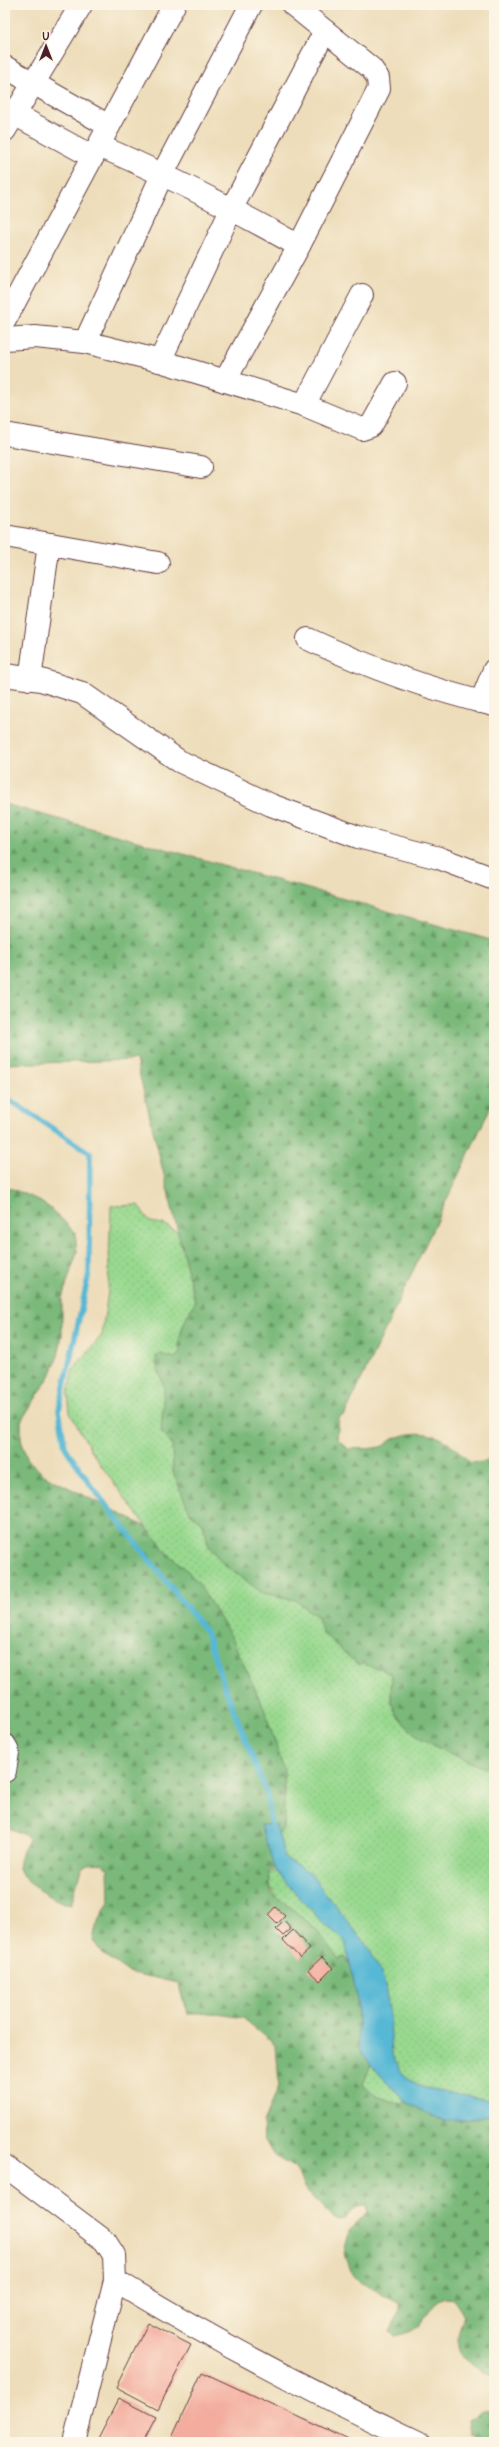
<svg xmlns="http://www.w3.org/2000/svg" width="499" height="2447" viewBox="0 0 499 2447" font-family="Pangolin,sans-serif">
	<style>
		.grass { fill: url(#grass-dots); stroke: #717c5d }
		.forest { fill: url(#forest-firs); stroke: #626c52 }
		.water { fill: #56b8d5; stroke: #506c80 }
		.lines { fill: none; stroke-linecap: round; stroke-linejoin: round }
		.stream { stroke: #56b8d5; stroke-width: 5.5 }
		.building { fill: #f3ac9d }
		.minor-casing { stroke: #623c40; stroke-width: 24 }
		.minor { stroke: #fff; stroke-width: 22 }
	</style>
	<defs>
		<pattern id="grass-dots" width="8" height="8" patternUnits="userSpaceOnUse"><rect width="8" height="8" fill="#98d98f"/><path d="M2 2h.1M6 6h.1" fill="none" stroke="#84ba7c" stroke-width="1.8" stroke-linecap="round"/></pattern>
		<pattern id="forest-firs" width="22" height="20" patternUnits="userSpaceOnUse"><rect width="22" height="20" fill="#7ab97a"/><path d="M5 1l3.5 6h-7zM16 11l3.5 6h-7z" fill="#669664"/></pattern>
	</defs>
	<rect width="100%" height="100%" fill="#fcf5e5"/>
	<filter id="ink" filterUnits="userSpaceOnUse"><feTurbulence type="fractalNoise" baseFrequency=".025" numOctaves="2"/><feDisplacementMap in="SourceGraphic" scale="8" xChannelSelector="R" yChannelSelector="G"/><feConvolveMatrix kernelMatrix="1 2 1 2 8 2 1 2 1" color-interpolation-filters="sRGB"/></filter>
	<filter id="wash" filterUnits="userSpaceOnUse"><feTurbulence type="fractalNoise" baseFrequency=".012" numOctaves="4" result="noise"/><feDisplacementMap in="SourceGraphic" scale="16" xChannelSelector="R" yChannelSelector="G"/><feGaussianBlur stdDeviation="0.9" result="paint"/><feColorMatrix in="noise" values="0 0 0 0 0 0 0 0 0 0 0 0 0 0 0 0 0 1.4 0 .05"/><feComposite in="paint" operator="in"/></filter>
	<g filter="url(#wash)">
		<rect width="100%" height="100%" fill="#edddba"/>
		<polygon class="grass" points="138,1205 150,1222 163,1224 218,1253 494,1748 494,2104 424,2108 366,2103 357,2069 347,1972 297,1922 263,1879 284,1864 163,1550 95,1457 70,1413 68,1394 73,1369 102,1335 108,1290 111,1206"/>
		<g class="forest">
			<path d="M5,804L494,941V1100L345,1414L339,1418L337,1438L348,1449C358,1448 373,1450 383,1446C387,1444 391,1439 395,1438C427,1426 448,1438 469,1462C483,1464 492,1461 494,1446V1772C464,1758 400,1739 392,1703C390,1695 392,1684 392,1675L381,1669L365,1665L363,1662L358,1665L322,1632L318,1617L295,1600L263,1593L225,1566L209,1547L203,1524L190,1513L173,1472L172,1445L161,1431L164,1387L156,1364V1356L160,1354L175,1358L180,1352C176,1337 187,1315 195,1302L136,1060L5,1064Z"/>
			<path d="M5,1186L36,1199L53,1210L75,1233L77,1252L62,1298V1335L58,1356L50,1376L21,1421V1440L28,1460L44,1475L146,1527L159,1541L163,1550L185,1568L198,1583L231,1636L265,1711L284,1770V1828L278,1835V1867L269,1872L271,1892L315,1928L339,1960L345,1957L364,1985L376,2051L363,2085C379,2096 395,2109 415,2099L445,2108L459,2121L485,2115L494,2117V2376C487,2375 481,2370 475,2366C451,2352 457,2338 464,2315L453,2299C433,2294 429,2315 417,2327C411,2333 402,2334 394,2336L389,2332L400,2310V2303L360,2282L350,2271L344,2254L349,2231L368,2213L366,2206C355,2206 351,2210 346,2219L339,2221L332,2217L306,2191L295,2168L274,2156L264,2139L263,2123L279,2084L276,2045L243,2018L212,2013H188L178,1983L128,1972L103,1954L93,1941L96,1926L109,1902L108,1869L103,1863L87,1864L81,1869L71,1905C55,1901 22,1884 19,1867C17,1858 25,1848 29,1840L25,1835L5,1826Z"/>
			<polygon points="483,2411 494,2411 494,2442 481,2442 471,2433 469,2420"/>
		</g>
		<polygon class="water" points="261,1825 276,1825 285,1858 309,1872 370,1950 384,1980 390,2016 392,2055 403,2074 421,2087 494,2101 494,2114 445,2122 408,2103 380,2076 359,2049 357,1997 345,1941 320,1920 275,1870"/>
		<g class="lines">
			<polyline class="stream" points="5,1097 90,1153 89,1273 59,1410 65,1447 92,1487 206,1632 225,1688 267,1794 272,1831"/>
		</g>
		<g id="blocks">
			<g class="building">
				<polygon points="275,1907 285,1916 277,1924 268,1915"/>
				<polygon points="284,1921 291,1929 283,1936 276,1929"/>
				<polygon points="293,1930 310,1949 300,1958 283,1940"/>
				<polygon points="322,1957 333,1968 320,1981 308,1970"/>
				<polygon points="148,2323 191,2345 158,2409 116,2387"/>
				<polygon points="202,2372 353,2442 170,2442"/>
				<polygon points="119,2398 156,2417 143,2442 96,2442"/>
			</g>
		</g>
	</g>
	<g filter="url(#ink)">
		<use href="#blocks" fill-opacity="0" stroke="#623c40" stroke-width="1"/>
		<g class="lines">
			<defs>
				<g id="minor">
					<polyline points="5,67 109,126"/>
					<polyline points="5,109 93,157"/>
					<polyline points="5,130 81,5"/>
					<path d="M99,146C168,175 233,209 299,246"/>
					<polyline points="5,320 174,5"/>
					<polyline points="5,339 35,337 85,342 160,361 304,405 362,429 371,426 395,383"/>
					<polyline points="85,342 163,173 251,5"/>
					<polyline points="160,361 232,208 325,31"/>
					<polyline points="225,381 299,246 379,89 378,78 371,68 293,5"/>
					<polyline points="304,405 362,295"/>
					<polyline points="5,434 201,467"/>
					<polyline points="5,536 158,563"/>
					<path d="M308,639C370,668 427,689 494,705"/>
					<polyline points="5,675 41,680 82,693 179,761 271,805 358,837 439,858 494,879"/>
					<polyline points="30,679 49,544"/>
					<polyline points="481,702 494,670"/>
					<polyline points="5,1745 8,1752 5,1771"/>
					<polyline points="5,2166 105,2241 114,2255 115,2280 74,2442"/>
					<path d="M115,2280C213,2340 314,2393 418,2442"/>
				</g>
			</defs>
			<use href="#minor" class="minor-casing"/>
			<use href="#minor" class="minor"/>
		</g>
	</g>
	<rect width="499" height="2447" fill="none" stroke="#fcf5e5" stroke-width="20"/>
	<g transform="translate(46 46)" stroke="#fcf5e5" stroke-width="3" paint-order="stroke">
	<path d="M0-3L7 15L0 10L-7 15Z" fill="#4a1f2b"/>
	<text y="-6" font-size="11" font-weight="bold" text-anchor="middle" fill="#4a1f2b">U</text>
	</g>
</svg>
